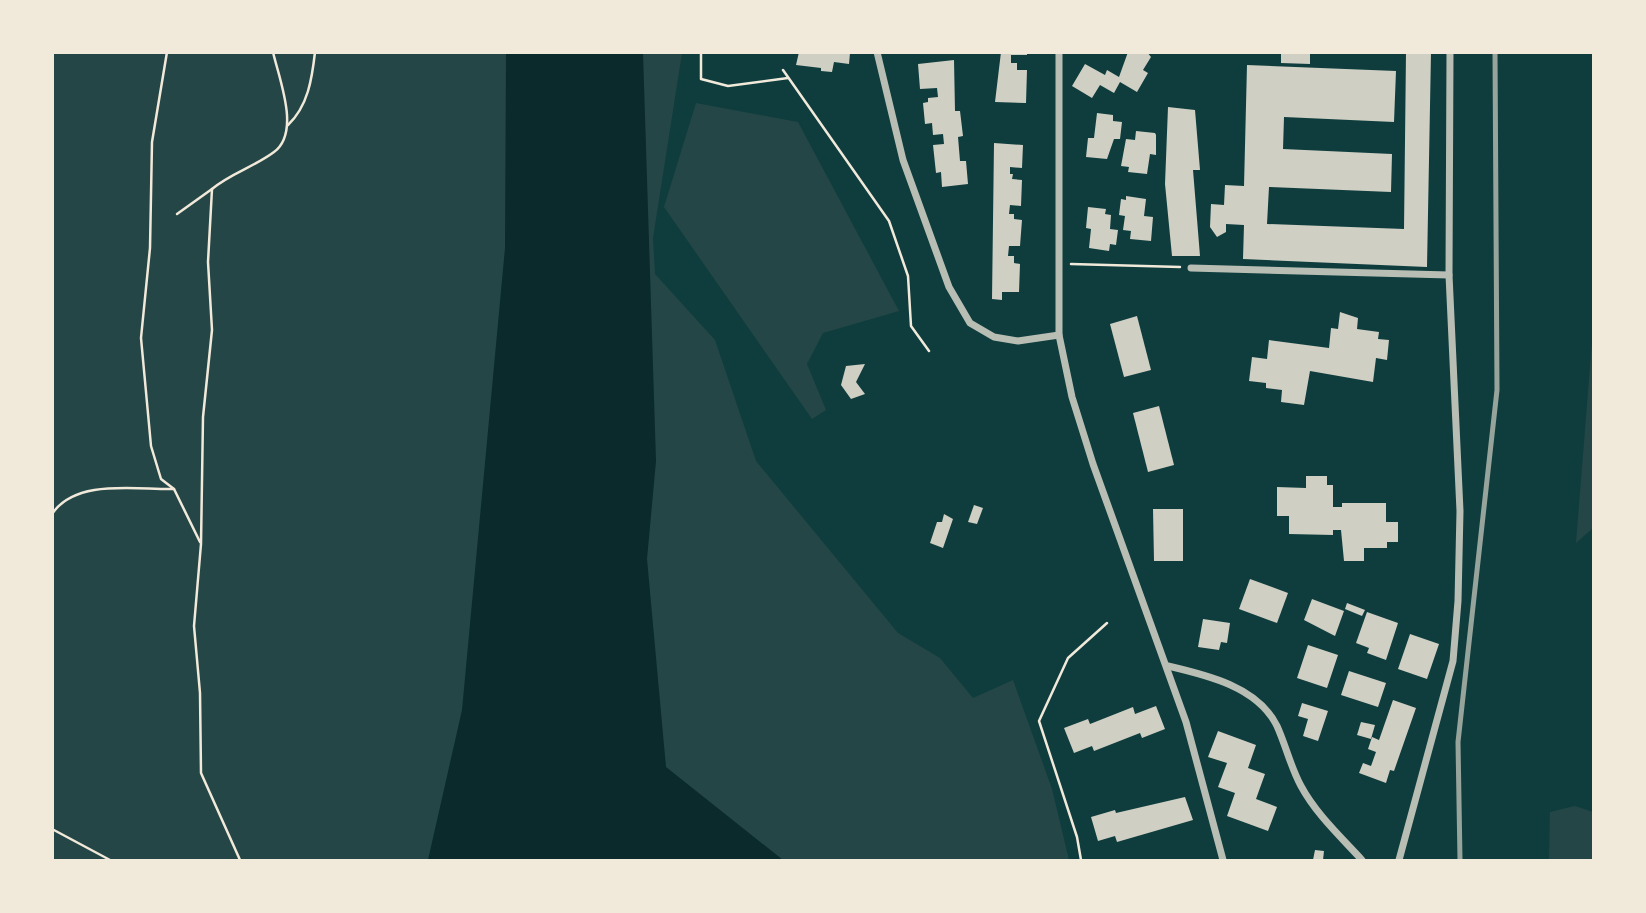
<svg xmlns="http://www.w3.org/2000/svg" width="1646" height="913" viewBox="0 0 1646 913" font-family="Manrope,sans-serif">
	<style>
		.green { fill: #244646 }
		.water { fill: #0a2a2b }
		.building { fill: #cfcfc3 }
		.lines { fill: none; stroke-linecap: round; stroke-linejoin: round }
		.path { stroke: #f1e9da; stroke-width: 2.5 }
		.minor { stroke: #b8beb3; stroke-width: 7 }
		.rail { stroke: #97a49c; stroke-width: 5 }
	</style>
	<rect width="100%" height="100%" fill="#0f3d3e"/>
	<g class="green">
		<polygon points="52,53 682,53 653,238 655,274 715,340 756,461 898,633 940,658 973,698 1013,680 1052,789 1069,860 53,860"/>
		<polygon points="696,103 798,122 899,311 823,333 807,364 826,410 812,419 664,207"/>
		<polygon points="1593,329 1593,528 1576,543"/>
		<polygon points="1575,806 1593,812 1593,860 1549,860 1550,812"/>
	</g>
	<polygon class="water" points="506,53 643,53 656,461 647,559 666,767 783,860 428,860 462,710 505,248"/>
	<g class="building">
		<polygon points="799,52 850,53 849,64 834,62 832,72 821,71 821,68 796,65"/>
		<polygon points="1001,52 1027,52 1027,55 1011,55 1011,63 1017,63 1017,70 1027,70 1026,103 995,102"/>
		<polygon points="1128,52 1147,52 1151,57 1143,70 1148,73 1137,92 1120,82 1114,93 1100,85 1092,98 1072,86 1085,64 1105,75 1107,70 1119,77"/>
		<polygon points="1281,52 1310,52 1310,64 1281,63"/>
		<polygon points="1406,52 1431,52 1427,267 1243,259 1244,225 1226,224 1226,232 1217,237 1210,227 1211,204 1224,205 1225,185 1244,186 1247,65 1396,71 1394,122 1284,117 1283,149 1392,154 1391,192 1269,187 1267,224 1404,229"/>
		<polygon points="954,60 955,111 960,111 963,136 958,137 960,161 966,161 968,184 942,187 941,172 936,173 933,145 944,144 943,134 933,135 932,123 925,124 923,103 928,102 928,98 938,97 937,88 920,89 918,64"/>
		<polygon points="1168,107 1195,110 1200,170 1193,170 1200,256 1172,256 1165,184"/>
		<polygon points="1097,113 1113,115 1113,121 1122,122 1120,139 1114,139 1107,159 1086,157 1088,138 1094,138"/>
		<polygon points="1136,131 1155,133 1156,135 1156,155 1150,154 1147,174 1128,172 1129,167 1121,166 1126,139 1135,140"/>
		<polygon points="994,143 1023,145 1022,168 1010,167 1010,174 1013,174 1012,179 1022,180 1021,206 1010,205 1009,214 1014,214 1014,219 1022,220 1020,246 1009,246 1008,256 1014,256 1014,263 1020,264 1019,292 1002,292 1002,300 992,299"/>
		<polygon points="1126,196 1146,199 1144,216 1153,217 1151,241 1130,239 1131,231 1123,230 1125,216 1119,215 1121,199 1126,200"/>
		<polygon points="1088,207 1106,209 1105,214 1111,215 1110,229 1118,230 1116,245 1110,244 1109,251 1089,248 1091,229 1086,228"/>
		<polygon points="1340,312 1358,318 1357,329 1379,332 1378,339 1389,340 1387,360 1376,358 1373,382 1310,371 1304,405 1281,402 1282,390 1266,388 1266,383 1249,381 1252,357 1267,359 1269,340 1329,348 1331,328 1338,329"/>
		<polygon points="1137,316 1151,370 1124,377 1110,324"/>
		<polygon points="865,364 856,382 865,394 851,399 841,385 846,366"/>
		<polygon points="1159,406 1174,465 1148,472 1133,413"/>
		<polygon points="1306,476 1327,476 1327,485 1333,485 1333,507 1342,507 1342,503 1386,503 1386,522 1398,522 1398,542 1387,542 1387,548 1364,548 1364,561 1344,561 1341,530 1333,530 1333,535 1289,534 1289,516 1277,516 1277,487 1306,488"/>
		<polygon points="974,505 983,508 977,524 968,522"/>
		<polygon points="1153,509 1183,509 1183,561 1154,561"/>
		<polygon points="944,514 953,519 943,548 930,543 937,522 942,522"/>
		<polygon points="1250,579 1288,593 1277,623 1239,609"/>
		<polygon points="1312,599 1344,611 1335,636 1304,620"/>
		<polygon points="1347,603 1365,610 1362,616 1345,609"/>
		<polygon points="1367,612 1398,623 1386,660 1367,653 1369,648 1356,643"/>
		<polygon points="1203,619 1230,623 1227,643 1221,642 1219,650 1198,647"/>
		<polygon points="1410,634 1439,644 1427,679 1398,669"/>
		<polygon points="1308,645 1338,655 1327,688 1297,678"/>
		<polygon points="1349,671 1386,683 1378,707 1341,695"/>
		<polygon points="1393,700 1416,708 1394,771 1390,770 1386,783 1359,773 1363,763 1371,766 1376,752 1368,749 1372,737 1379,740"/>
		<polygon points="1302,703 1328,711 1318,741 1303,736 1308,719 1298,716"/>
		<polygon points="1156,706 1165,729 1142,738 1140,733 1094,751 1092,746 1074,753 1064,728 1088,719 1090,724 1133,707 1135,714"/>
		<polygon points="1361,722 1375,725 1371,739 1357,735"/>
		<polygon points="1218,731 1256,745 1248,768 1265,774 1256,799 1277,807 1268,831 1227,816 1235,793 1218,787 1227,763 1208,757"/>
		<polygon points="1185,797 1193,820 1117,842 1115,836 1098,841 1091,817 1115,810 1116,813"/>
		<polygon points="1315,850 1324,851 1323,860 1313,860"/>
	</g>
	<g class="lines">
		<g class="path">
			<polyline points="167,52 152,142 150,248 141,338 151,446 161,479 174,489"/>
			<polyline points="701,52 701,79 728,86 788,78"/>
			<polyline points="783,70 889,221 908,276 911,326 929,351"/>
			<path d="M288,125C308,106 312,79 315,52"/>
			<polyline points="177,214 212,189"/>
			<polyline points="1071,264 1180,267"/>
			<path d="M52,514C76,478 137,490 174,489L200,542"/>
			<polyline points="52,829 110,860"/>
			<path d="M240,860L201,773L200,693L194,626L201,544L203,417L212,330L208,262L212,189C231,173 254,167 274,152C301,132 279,79 273,52"/>
			<polyline points="1081,860 1077,837 1039,721 1068,658 1107,623"/>
		</g>
		<g class="minor">
			<polyline points="877,52 903,160 949,287 970,323 994,337 1018,341 1059,335"/>
			<polyline points="1059,52 1059,335 1072,397 1093,464 1186,722 1223,860"/>
			<polyline points="1191,268 1449,275"/>
			<path d="M1168,666C1207,675 1258,687 1277,726C1286,746 1291,768 1301,786C1316,814 1341,837 1362,860"/>
			<polyline points="1399,860 1453,661 1458,601 1460,511 1449,275 1450,52"/>
		</g>
		<polyline class="rail" points="1460,860 1458,742 1497,390 1495,52"/>
	</g>
	<rect width="1646" height="913" fill="none" stroke="#f1e9da" stroke-width="108"/>
</svg>
